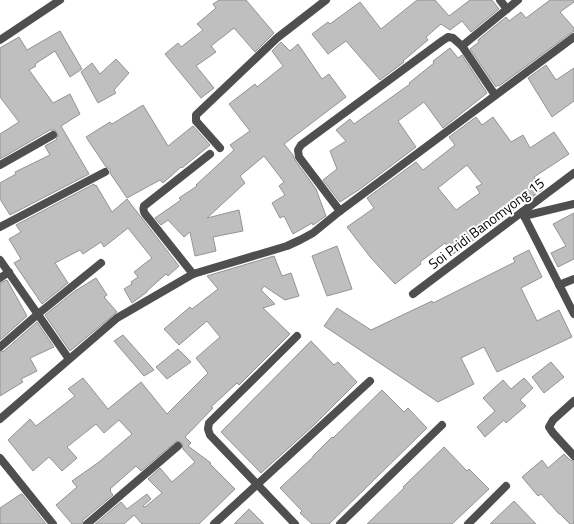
<svg xmlns="http://www.w3.org/2000/svg" width="574" height="524" viewBox="0 0 574 524" font-family="'Titillium Web',sans-serif">
	<style>
		.building { fill: #bfbfbf; stroke: #939393; fill-rule: evenodd }
		.lines { fill: none; stroke-linecap: round; stroke-linejoin: round }
		.street { stroke: #4f4f4f; stroke-width: 8 }
		.labels { text-anchor: middle; dominant-baseline: central; stroke-width: 4; stroke-linejoin: round; paint-order: stroke }
		.street-label { font-size: 14px; fill: #000; stroke: #fff }
	</style>
	<rect width="100%" height="100%" fill="#fff"/>
	<g class="building">
		<polygon points="219,0 246,0 274,33 255,52 234,28 211,46 216,52 196,66 214,88 201,98 165,54 178,43 181,47 203,30 197,24 216,8 213,4"/>
		<polygon points="417,0 435,0 449,16 470,0 492,0 499,9 471,32 462,21 450,30 441,24 426,37 428,40 403,61 404,62 380,80 346,41 328,54 312,34 328,22 330,24 360,2 381,29"/>
		<polygon points="550,0 574,0 574,2 560,12 574,28 574,31 499,86 498,85 496,87 470,49 479,42 478,40 506,17 509,21 521,12 526,18"/>
		<polygon points="60,31 82,69 70,77 55,51 35,64 36,66 29,70 53,103 70,94 80,114 61,126 89,174 10,215 0,199 0,183 16,174 15,172 50,155 45,146 56,140 58,135 55,130 50,130 0,159 0,134 19,122 0,97 0,48 19,37 27,50"/>
		<polygon points="281,42 290,51 298,44 322,79 329,74 346,97 284,144 293,155 295,160 316,189 326,216 313,225 312,223 293,234 284,216 280,218 272,203 285,195 279,186 284,182 264,156 240,176 245,183 207,218 239,210 243,231 213,237 216,251 195,256 190,232 184,237 168,220 161,225 155,218 181,200 179,198 197,186 196,185 234,150 230,145 250,131 229,104 255,84 257,87 283,66 272,51"/>
		<polygon points="450,48 458,58 462,55 487,93 443,128 424,102 398,121 416,147 360,189 340,202 323,180 337,169 330,151 346,141 336,130 350,119 354,124 410,84 409,83 434,63 433,61"/>
		<polygon points="116,59 129,73 114,90 116,93 98,103 81,72 92,63 100,74"/>
		<polygon points="546,65 556,80 574,68 574,101 552,117 528,78"/>
		<polygon points="143,105 168,146 193,126 210,145 182,168 181,167 163,183 160,180 127,198 110,173 110,169 106,167 86,137 110,122 112,124"/>
		<path d="M476,117L482,125L493,117L511,142L523,135L530,148L554,132L569,154L534,177L543,189L527,201L526,200L502,220L498,213L471,236L474,240L453,254L445,243L420,262L421,264L395,284L371,258L347,227L374,208L367,198L416,162L423,170L455,145L449,137ZM467,165L482,184L476,187L480,193L456,210L438,188Z"/>
		<polygon points="94,184 95,186 96,185 112,212 127,199 179,266 168,276 166,274 147,291 147,292 132,303 124,289 132,284 131,282 138,277 134,272 152,258 128,228 104,247 101,242 83,254 80,250 55,263 68,283 42,304 14,263 21,259 9,239 21,232 16,225"/>
		<polygon points="574,213 574,259 558,267 551,253 566,246 553,224"/>
		<polygon points="337,246 352,289 327,296 312,256"/>
		<polygon points="529,250 542,277 521,288 537,321 559,310 572,337 497,372 484,347 461,358 474,384 438,402 324,326 337,308 371,330 432,301 433,303 515,262 513,258"/>
		<polygon points="274,256 282,276 291,273 299,296 285,300 264,286 261,290 275,304 263,308 290,334 239,385 237,383 211,407 213,408 185,437 191,443 188,446 211,463 210,464 235,489 199,524 142,524 134,515 124,524 95,524 121,502 127,509 147,494 151,499 143,506 145,507 162,493 148,479 160,468 172,482 195,462 183,449 182,443 177,441 141,471 136,466 110,489 111,490 110,491 113,495 83,520 82,524 72,524 56,505 77,487 72,481 99,462 132,434 119,420 104,433 96,424 67,447 77,458 62,471 49,457 33,471 8,440 30,419 36,426 75,396 68,389 83,378 108,409 141,382 167,414 208,373 196,358 220,337 207,321 179,345 164,329 190,307 192,309 218,289 207,276"/>
		<polygon points="96,278 107,295 104,297 117,312 70,351 45,315 75,291"/>
		<polygon points="7,280 27,316 0,340 0,283"/>
		<polygon points="37,322 54,347 30,358 37,371 21,379 23,382 0,396 0,352 4,351"/>
		<polygon points="123,335 154,370 144,376 114,341"/>
		<polygon points="311,341 334,365 338,362 357,382 315,424 261,473 221,432"/>
		<polygon points="178,349 191,362 167,379 156,367"/>
		<polygon points="551,362 564,377 544,393 532,377"/>
		<polygon points="524,378 533,388 520,400 526,406 506,423 504,420 485,437 477,427 495,411 483,398 503,380 511,389"/>
		<polygon points="382,390 404,412 408,408 427,428 329,524 312,524 300,513 302,511 280,488 313,457 313,456 332,437 333,438"/>
		<polygon points="444,447 467,471 469,469 489,489 452,524 367,524 404,488 403,487"/>
		<polygon points="564,454 570,460 574,461 574,524 570,524 560,514 559,514 541,494 538,496 522,477 542,460 548,468"/>
		<polygon points="21,494 22,494 46,524 0,524 0,508"/>
		<polygon points="514,501 536,524 490,524"/>
		<polygon points="249,509 264,524 234,524"/>
	</g>
	<g class="lines">
		<g class="street">
			<polyline points="500,0 507,9"/>
			<polyline points="0,40 60,0"/>
			<polyline points="495,95 462,46 518,0"/>
			<polyline points="220,148 196,121 196,115 277,38 326,0"/>
			<polyline points="0,165 53,135"/>
			<polyline points="340,211 299,157 298,150 301,145 442,41 448,37 453,38 462,46"/>
			<polyline points="522,212 574,314"/>
			<polyline points="524,216 574,204"/>
			<polyline points="0,227 105,172"/>
			<polyline points="0,260 69,359"/>
			<path d="M193,274L150,220C146,215 142,212 144,206L210,154"/>
			<polyline points="0,278 9,272"/>
			<polyline points="559,285 574,279"/>
			<polyline points="413,294 574,173"/>
			<polyline points="0,347 38,314 101,263"/>
			<polyline points="574,401 553,420 549,427 553,433 574,456"/>
			<polyline points="0,419 117,318 193,274 287,246 300,240 313,233 340,211 574,37"/>
			<polyline points="0,458 53,524"/>
			<polyline points="87,524 178,446"/>
			<polyline points="214,524 370,381"/>
			<polyline points="295,524 210,435 208,429 209,423 297,336"/>
			<polyline points="340,524 442,425"/>
			<polyline points="468,524 506,486"/>
		</g>
	</g>
	<g class="labels">
		<g class="street-label">
			<text transform="translate(486 223) rotate(-37)">Soi Pridi Banomyong 15</text>
		</g>
	</g>
</svg>
